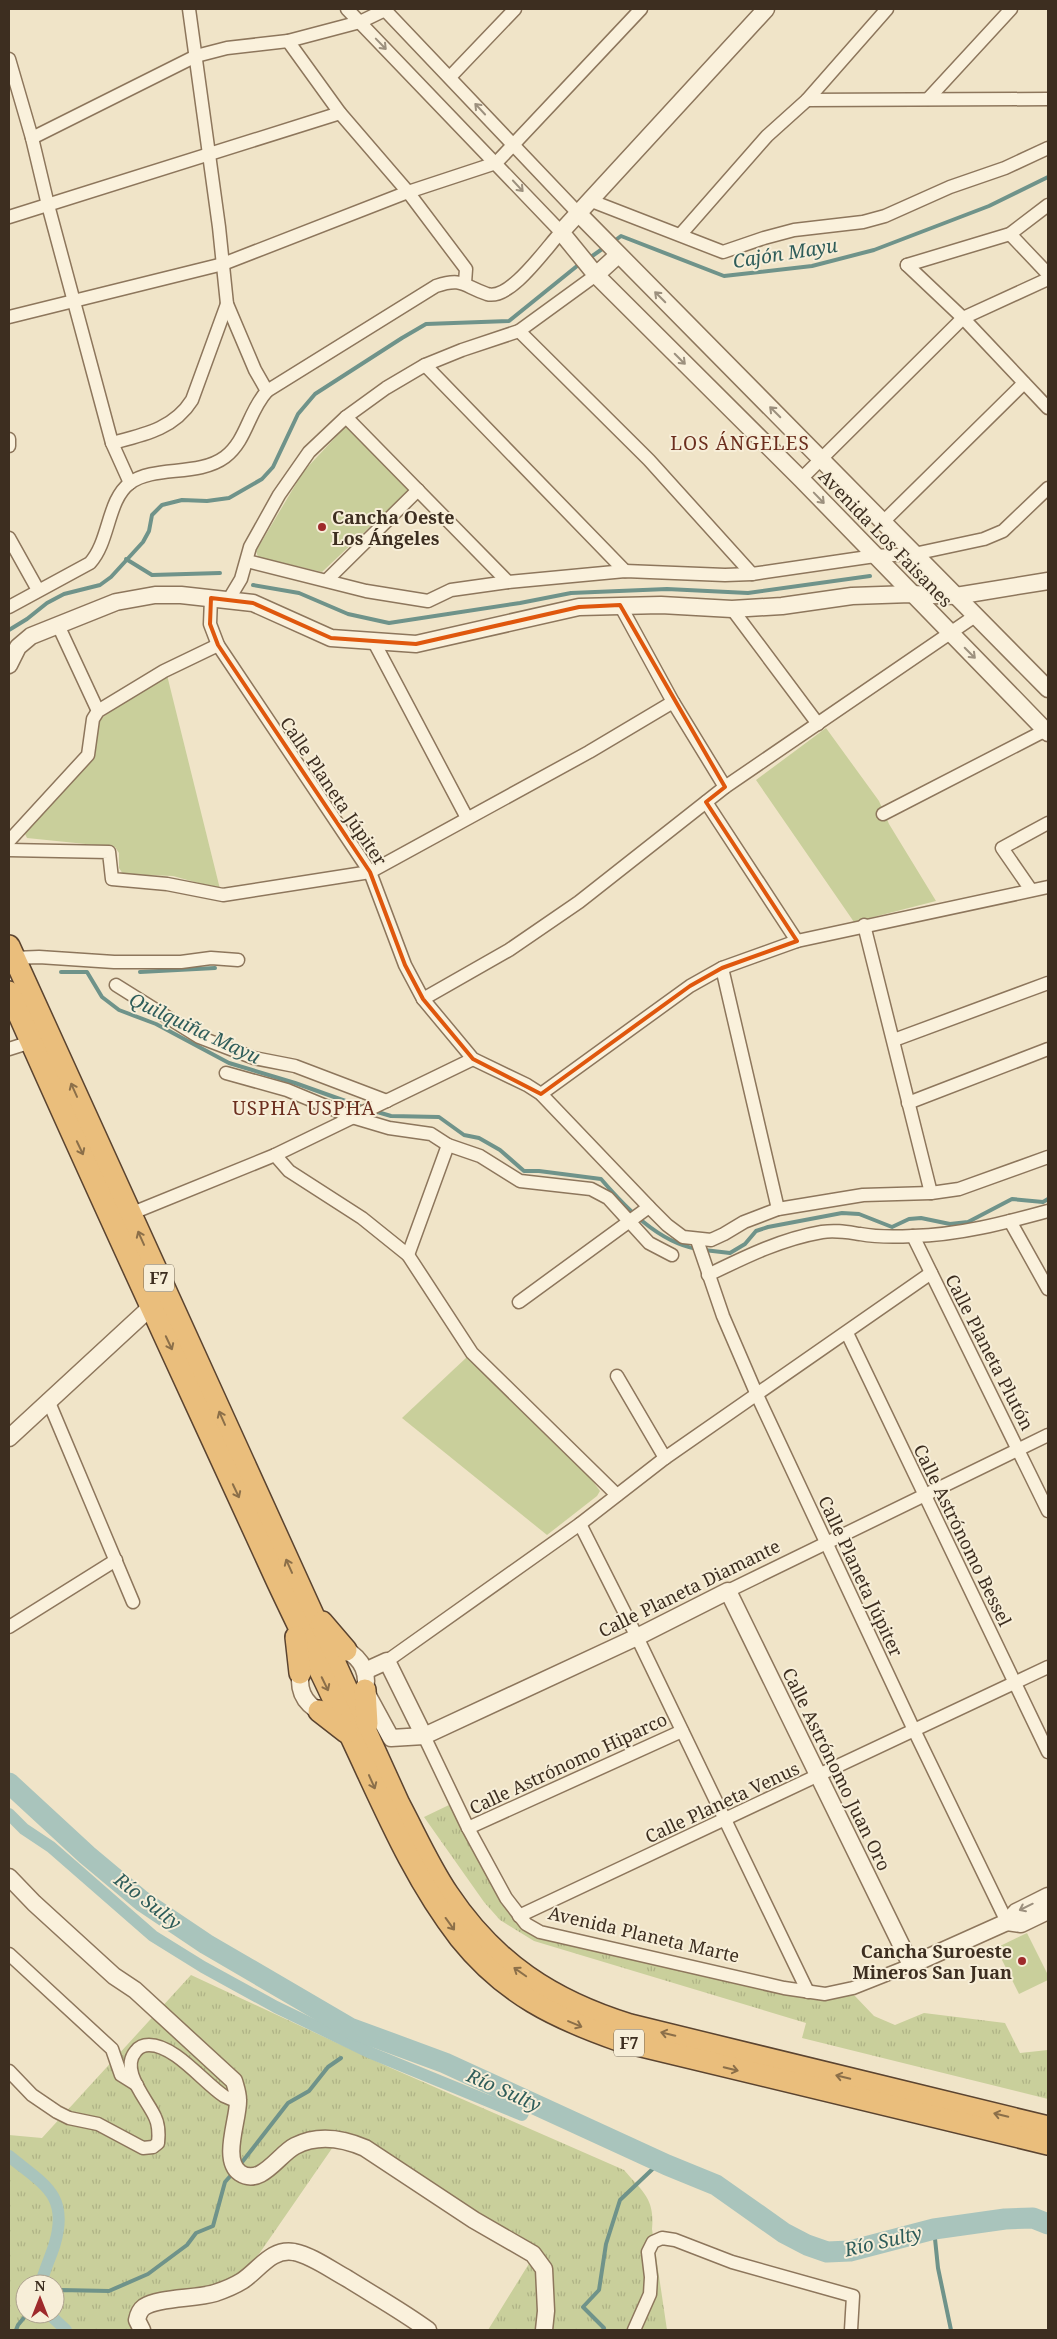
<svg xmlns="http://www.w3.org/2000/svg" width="1057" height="2339" viewBox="0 0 1057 2339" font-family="'Noto Serif',serif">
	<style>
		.grass { fill: url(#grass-tufts); fill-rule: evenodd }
		.park { fill: #c9cf9b }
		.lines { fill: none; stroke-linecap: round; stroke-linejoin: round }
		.stream { stroke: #6f938a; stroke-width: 4 }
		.canal { stroke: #a9c4bc; stroke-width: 12 }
		.river { stroke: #a9c4bc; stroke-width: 21 }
		.minor-casing { stroke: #8d765c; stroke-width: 15 }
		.tertiary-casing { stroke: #8d765c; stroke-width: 19 }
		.trunk-casing { stroke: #5b4430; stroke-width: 24 }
		.minor { stroke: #faf1dc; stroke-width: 12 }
		.tertiary { stroke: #faf1dc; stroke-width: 16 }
		.trunk { stroke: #eabe7c; stroke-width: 21 }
		.oneway { stroke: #9c907e }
		.oneway2 { stroke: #8b6f49 }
		.marked { fill: none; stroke: #df570d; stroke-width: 4; stroke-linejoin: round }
		.poi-dot { fill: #9e2a2b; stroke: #f7eed8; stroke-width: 2 }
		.labels { text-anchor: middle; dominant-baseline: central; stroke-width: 4; stroke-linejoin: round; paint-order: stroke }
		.shield { fill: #f7eed8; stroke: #756857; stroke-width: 1 }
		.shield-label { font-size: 16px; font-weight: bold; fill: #3d2e20 }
		.poi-label { font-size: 18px; font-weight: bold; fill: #3d2e20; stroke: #f7eed8; text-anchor: start }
		.street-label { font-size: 18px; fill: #3d2e20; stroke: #f7eed8 }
		.water-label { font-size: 19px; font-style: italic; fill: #2f5d5a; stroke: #f7eed8 }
		.neighbourhood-label { font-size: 19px; letter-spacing: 1px; fill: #6b2e1e; stroke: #f7eed8 }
	</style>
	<defs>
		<pattern id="grass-tufts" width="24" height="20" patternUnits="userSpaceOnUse" patternTransform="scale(1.25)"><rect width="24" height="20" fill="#c9cf9b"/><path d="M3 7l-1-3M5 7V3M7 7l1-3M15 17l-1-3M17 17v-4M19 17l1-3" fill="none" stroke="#aeb285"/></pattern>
	</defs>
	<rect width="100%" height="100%" fill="#f0e4c8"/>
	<g class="grass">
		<polygon points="449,1805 507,1911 517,1924 535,1934 831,1997 854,1995 874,2016 895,2025 924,2013 1005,2023 1020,2053 1048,2050 1048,2099 802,2038 806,2023 534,1941 500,1920 484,1902 424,1817"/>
		<path d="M191,1975L391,2068L624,2170C643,2192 655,2199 652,2229L667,2330H488L538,2249L344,2131L259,2254L238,2277L218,2287L143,2298L134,2311L133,2330H9V2135L42,2138ZM25,2284H55V2314H25Z"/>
	</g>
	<g class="park">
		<polygon points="346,426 409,490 322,572 258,557 256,551 303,472"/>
		<polygon points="167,675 220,889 173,876 123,874 119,868 119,853 115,847 27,838 25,834 95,757 97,726 99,720 132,696"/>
		<polygon points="826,728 879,801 889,824 936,901 854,922 756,780"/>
		<polygon points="467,1357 584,1469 600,1491 597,1496 547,1535 402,1418"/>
		<polygon points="1027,1933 1048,1975 1048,1980 1019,1994 996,1948"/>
	</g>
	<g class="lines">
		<g class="stream">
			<polyline points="613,242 621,236 724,276 812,266 874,250 989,206 1048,177"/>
			<polyline points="588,259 605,247"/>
			<polyline points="126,559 152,575 220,573"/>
			<polyline points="253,585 299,593 348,614 389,623 520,603 571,593 667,589 748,593 870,576"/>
			<polyline points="9,630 27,619 47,603 64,594 100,585 111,577 143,542 149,531 152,515 162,505 182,500 207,501 229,498 262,479 273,467 298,414 315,394 402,338 426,324 509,321 582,262"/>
			<polyline points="61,972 87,972 102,997 119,1010 156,1024 229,1063 295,1083 365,1108"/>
			<polyline points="140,972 215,968"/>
			<path d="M374,1111L391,1116L439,1117L464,1135L479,1138L500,1150L524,1171H539L601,1179C626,1208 658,1242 697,1249"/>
			<polyline points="704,1250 730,1253 745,1244 756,1231 768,1227 842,1213 859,1214 892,1227 909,1219 921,1218 950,1224 968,1222 1012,1199 1043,1202 1048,1199"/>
			<polyline points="359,2033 359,2032"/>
			<polyline points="239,2166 288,2103 309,2091 328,2067 341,2058"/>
			<polyline points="934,2229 938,2268 951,2330"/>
			<polyline points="55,2293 60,2290 109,2291 148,2274 187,2245 196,2233 213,2226 225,2182 233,2173"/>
			<polyline points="16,2330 18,2325 27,2314"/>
			<polyline points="603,2330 604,2328 583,2307 599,2290 606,2244 620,2200 660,2162"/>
		</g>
		<g class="canal">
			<polyline points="9,1814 24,1829 51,1847 153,1936 203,1967 276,2007 371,2053 522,2115 529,2100"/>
			<path d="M9,2156C43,2184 69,2194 55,2243C51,2257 44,2270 41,2284"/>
			<polyline points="49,2314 66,2330"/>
		</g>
		<polyline class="river" points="9,1783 87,1855 142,1901 206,1944 350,2028 445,2063 667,2165 716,2185 784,2233 807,2245 827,2252 850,2251 934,2229 1005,2219 1033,2218 1048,2224"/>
		<defs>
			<g id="minor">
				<polyline points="189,9 219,227 227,304 255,370 267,391"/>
				<polyline points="384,9 578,213"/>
				<polyline points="288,41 340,113 408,192 466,269 465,283"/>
				<polyline points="9,59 32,138 48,205 112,443 130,483"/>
				<polyline points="450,77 515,9"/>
				<polyline points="928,99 1011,9"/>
				<polyline points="807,100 1048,99"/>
				<polyline points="32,138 196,56 227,48 288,41 360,22 387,9"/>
				<polyline points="589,200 723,252 764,238 794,230 863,222 885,216 950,187 1005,168 1048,148"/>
				<polyline points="9,217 340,113"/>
				<polyline points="681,234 767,136 807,100 887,9"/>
				<polyline points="1010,234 1048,274"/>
				<polyline points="907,265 963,318 1048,408"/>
				<polyline points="907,265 1010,234 1048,205"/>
				<polyline points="9,317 223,264 408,192 496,163 641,9"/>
				<polyline points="519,331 649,460 752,574"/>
				<polyline points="425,365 625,571"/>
				<polyline points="346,417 508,582"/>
				<polyline points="9,439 9,446"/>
				<path d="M112,443C143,435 174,429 192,400L227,304"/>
				<polyline points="801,479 963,318 1048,279"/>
				<polyline points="883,522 1024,383"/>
				<polyline points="9,538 38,590"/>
				<polyline points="247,561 366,591 428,601 451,590 508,582 625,571 725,575 752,574 875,556 914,554 984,539 1003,531 1048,488"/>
				<polyline points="327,580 418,490"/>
				<polyline points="211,598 210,624 218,645 370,872 405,965 423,999 473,1059 527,1085 541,1094 649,1207 667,1225 683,1237 711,1240 724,1234 744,1222 778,1209 863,1195 931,1193 959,1189 1048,1157"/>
				<polyline points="229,599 241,579 250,547 279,495 309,452 346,417 386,388 425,365 462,350 519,331 596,275"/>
				<polyline points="620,605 673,702 725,787"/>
				<path d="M9,607L90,563C110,541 107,500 130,483C154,465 198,477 225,457C247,440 248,412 267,391L436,286C463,277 463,286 487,294C510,301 546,248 561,232L347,9"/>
				<polyline points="732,609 818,724"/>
				<polyline points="58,625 98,711"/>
				<polyline points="374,642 467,818"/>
				<polyline points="706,802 797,941"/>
				<polyline points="883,814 1046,730"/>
				<polyline points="9,841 88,755 93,719 98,711 164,671 218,645"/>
				<polyline points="9,850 109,852 112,879 167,884 223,895 370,872 589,752 673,702"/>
				<polyline points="1031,890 1002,848 1048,823"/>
				<polyline points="864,925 931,1193"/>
				<polyline points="14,958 39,957 114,962 181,962 211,958 238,960"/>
				<polyline points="722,968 778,1209"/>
				<polyline points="116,985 199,1037 254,1058 295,1066 387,1101"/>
				<polyline points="423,999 509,950 579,902 725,787 975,616"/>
				<polyline points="894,1040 1048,983"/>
				<polyline points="9,1049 31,1042"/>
				<polyline points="226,1073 287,1090 352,1117 389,1128 431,1134 448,1145 480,1156 520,1181 591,1189 608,1198 649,1243 672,1255"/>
				<polyline points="541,1094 690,986 722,968 797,941 1048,887"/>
				<polyline points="908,1103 1048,1049"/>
				<polyline points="275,1155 289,1171 362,1218 408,1255 472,1353 617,1495"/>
				<polyline points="130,1214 275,1155 473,1059"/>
				<polyline points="1010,1221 1048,1289"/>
				<polyline points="913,1236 1048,1511"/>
				<polyline points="697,1240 723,1316 757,1395 914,1730 1007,1922"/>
				<polyline points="408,1255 448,1145"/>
				<path d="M708,1275C745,1257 781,1239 822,1232C836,1230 846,1232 860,1234C876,1237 896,1237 913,1236C959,1235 1004,1223 1048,1211"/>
				<polyline points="519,1302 649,1207"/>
				<polyline points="847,1333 1048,1752"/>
				<polyline points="617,1376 665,1458"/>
				<polyline points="48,1400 133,1602"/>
				<polyline points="580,1524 637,1637 808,1992"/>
				<polyline points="728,1591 1048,1435"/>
				<polyline points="9,1627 116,1560"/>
				<polyline points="387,1661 580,1524 665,1458 931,1273"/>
				<polyline points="424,1736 468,1828 506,1898 526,1924 540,1932 784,1988 825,1994 853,1988 911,1965"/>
				<polyline points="468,1828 682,1731"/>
				<polyline points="519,1916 1048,1667"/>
				<polyline points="9,1954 112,2049 121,2075 137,2085"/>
				<path d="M9,2071L32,2095L57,2112L69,2118L98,2124L143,2148L153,2147L158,2143C159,2134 159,2125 155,2117C147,2099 119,2070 136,2051C139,2047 144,2045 149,2045C175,2045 204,2083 224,2096C228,2098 234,2100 239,2102"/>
				<polyline points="634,2330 650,2294 651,2277 648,2252 653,2242 662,2238 675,2240 732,2262 853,2296 851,2330"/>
			</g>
			<g id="tertiary">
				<polyline points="766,9 561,232 596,275 801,479 1048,733"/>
				<polyline points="578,213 1048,689"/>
				<polyline points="596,275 618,255"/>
				<polyline points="9,665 18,647 31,636 116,602 155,595 181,595 253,603 331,638 416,644 579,607 661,605 732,609 782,606 852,596 911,594 956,596 1048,581"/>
				<polyline points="9,1438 152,1306"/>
				<circle cx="333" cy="1681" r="33"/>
				<polyline points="365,1671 387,1661 424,1736"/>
				<polyline points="366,1692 391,1738 424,1736 637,1637 728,1591 911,1965 1007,1922 1016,1912 1048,1896"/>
				<path d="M9,1877L34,1903L114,1976L135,1990L234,2081C236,2088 238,2093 238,2100C239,2118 221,2160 240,2173C261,2187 279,2154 295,2146C318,2134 342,2138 365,2148L474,2220L533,2254L544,2269L546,2311L544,2330"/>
				<polyline points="1007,1922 1021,1924 1048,1911"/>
				<path d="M142,2330L137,2320C138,2315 140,2310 144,2307C158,2297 196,2299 215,2293C224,2290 234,2286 242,2281C259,2270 271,2248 294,2252C313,2256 331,2270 348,2279C375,2296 402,2311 428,2330"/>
			</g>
			<g id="trunk">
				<path d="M9,946L399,1804C415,1834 429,1866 448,1894C494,1963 552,2001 630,2025L1048,2127"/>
				<path d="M9,992C96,1190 188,1386 278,1583C303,1636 329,1688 353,1741C385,1809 414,1879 460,1938C505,1994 555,2018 621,2041L1048,2144"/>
				<polyline points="322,1622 346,1650"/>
				<polyline points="296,1637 300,1673"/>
				<polyline points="365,1690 367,1724"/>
				<polyline points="319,1711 346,1732"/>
			</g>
		</defs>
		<use href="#minor" class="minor-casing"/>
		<use href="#tertiary" class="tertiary-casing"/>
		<use href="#trunk" class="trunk-casing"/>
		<use href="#minor" class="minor"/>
		<use href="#tertiary" class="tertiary"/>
		<use href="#trunk" class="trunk"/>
	</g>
	<defs><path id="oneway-shaft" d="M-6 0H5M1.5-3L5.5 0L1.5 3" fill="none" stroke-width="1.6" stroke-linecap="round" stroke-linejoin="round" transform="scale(1.25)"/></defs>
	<g class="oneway">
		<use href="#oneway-shaft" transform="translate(381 44) rotate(46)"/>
		<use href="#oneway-shaft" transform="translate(480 109) rotate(-133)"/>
		<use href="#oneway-shaft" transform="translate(518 186) rotate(47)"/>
		<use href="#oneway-shaft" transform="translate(660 297) rotate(-135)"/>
		<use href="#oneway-shaft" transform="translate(680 359) rotate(45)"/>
		<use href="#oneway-shaft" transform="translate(775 412) rotate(-135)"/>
		<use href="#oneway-shaft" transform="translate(819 498) rotate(46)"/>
		<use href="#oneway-shaft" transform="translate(970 653) rotate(45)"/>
		<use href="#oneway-shaft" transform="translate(1026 1907) rotate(154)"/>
	</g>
	<g class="oneway2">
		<use href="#oneway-shaft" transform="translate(74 1090) rotate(-114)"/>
		<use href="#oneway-shaft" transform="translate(80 1148) rotate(65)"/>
		<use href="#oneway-shaft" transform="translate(141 1238) rotate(-114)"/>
		<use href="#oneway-shaft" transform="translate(169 1343) rotate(65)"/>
		<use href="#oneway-shaft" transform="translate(222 1418) rotate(-114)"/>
		<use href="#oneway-shaft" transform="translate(236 1491) rotate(65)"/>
		<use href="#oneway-shaft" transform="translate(289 1566) rotate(-114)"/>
		<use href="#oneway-shaft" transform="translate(325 1684) rotate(64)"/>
		<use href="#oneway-shaft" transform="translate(372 1782) rotate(66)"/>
		<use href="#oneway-shaft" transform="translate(450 1924) rotate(54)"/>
		<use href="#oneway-shaft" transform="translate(520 1972) rotate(-145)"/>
		<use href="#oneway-shaft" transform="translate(575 2024) rotate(23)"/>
		<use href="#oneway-shaft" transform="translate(668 2034) rotate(-166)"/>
		<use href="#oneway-shaft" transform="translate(731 2069) rotate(14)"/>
		<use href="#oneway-shaft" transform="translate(843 2077) rotate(-166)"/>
		<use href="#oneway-shaft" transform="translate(1001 2115) rotate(-166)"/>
	</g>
	<path class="marked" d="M211,598L253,603L331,638L416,644L579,607L620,605L725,787L706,802L797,941L722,968L690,986L541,1094L473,1059L423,999L405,965L370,872L218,645L210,624Z"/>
	<g class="poi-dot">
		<circle cx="322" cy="527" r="5"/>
		<circle cx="1022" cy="1961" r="5"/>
	</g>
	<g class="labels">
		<g class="shield">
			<rect x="144" y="1264.5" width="30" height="27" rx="4"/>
			<rect x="614" y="2029.5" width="30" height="27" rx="4"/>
		</g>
		<g class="shield-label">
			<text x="159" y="1278">F7</text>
			<text x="629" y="2043">F7</text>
		</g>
		<g class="poi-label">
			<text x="332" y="517">Cancha Oeste<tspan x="332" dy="21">Los Ángeles</tspan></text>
			<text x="1012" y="1951" text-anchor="end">Cancha Suroeste<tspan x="1012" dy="21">Mineros San Juan</tspan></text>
		</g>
		<g class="street-label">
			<text transform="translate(886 538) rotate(46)">Avenida Los Faisanes</text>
			<text transform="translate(334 791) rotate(56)">Calle Planeta Júpiter</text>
			<text transform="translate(990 1352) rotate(63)">Calle Planeta Plutón</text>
			<text transform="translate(963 1535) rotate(64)">Calle Astrónomo Bessel</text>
			<text transform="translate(861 1576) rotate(65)">Calle Planeta Júpiter</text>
			<text transform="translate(689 1588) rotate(-26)">Calle Planeta Diamante</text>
			<text transform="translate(568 1763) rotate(-25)">Calle Astrónomo Hiparco</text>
			<text transform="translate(837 1769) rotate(64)">Calle Astrónomo Juan Oro</text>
			<text transform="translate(722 1802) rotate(-25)">Calle Planeta Venus</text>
			<text transform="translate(644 1934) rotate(13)">Avenida Planeta Marte</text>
		</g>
		<g class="water-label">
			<text transform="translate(785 253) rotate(-9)">Cajón Mayu</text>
			<text transform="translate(195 1028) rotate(25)">Quilquiña Mayu</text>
			<text transform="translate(148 1901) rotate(38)">Río Sulty</text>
			<text transform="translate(504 2090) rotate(24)">Río Sulty</text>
			<text transform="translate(883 2241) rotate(-13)">Río Sulty</text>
		</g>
		<g class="neighbourhood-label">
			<text x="740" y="443">LOS ÁNGELES</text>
			<text x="304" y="1108">USPHA USPHA</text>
		</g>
	</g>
	<rect width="1057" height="2339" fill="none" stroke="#3d2e20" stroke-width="20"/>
	<g transform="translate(40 2299)"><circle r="24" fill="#f7eed8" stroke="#ada18e"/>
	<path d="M0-4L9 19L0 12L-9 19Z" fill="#9e2a2b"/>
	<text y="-8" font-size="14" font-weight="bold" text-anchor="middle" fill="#3d2e20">N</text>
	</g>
</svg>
